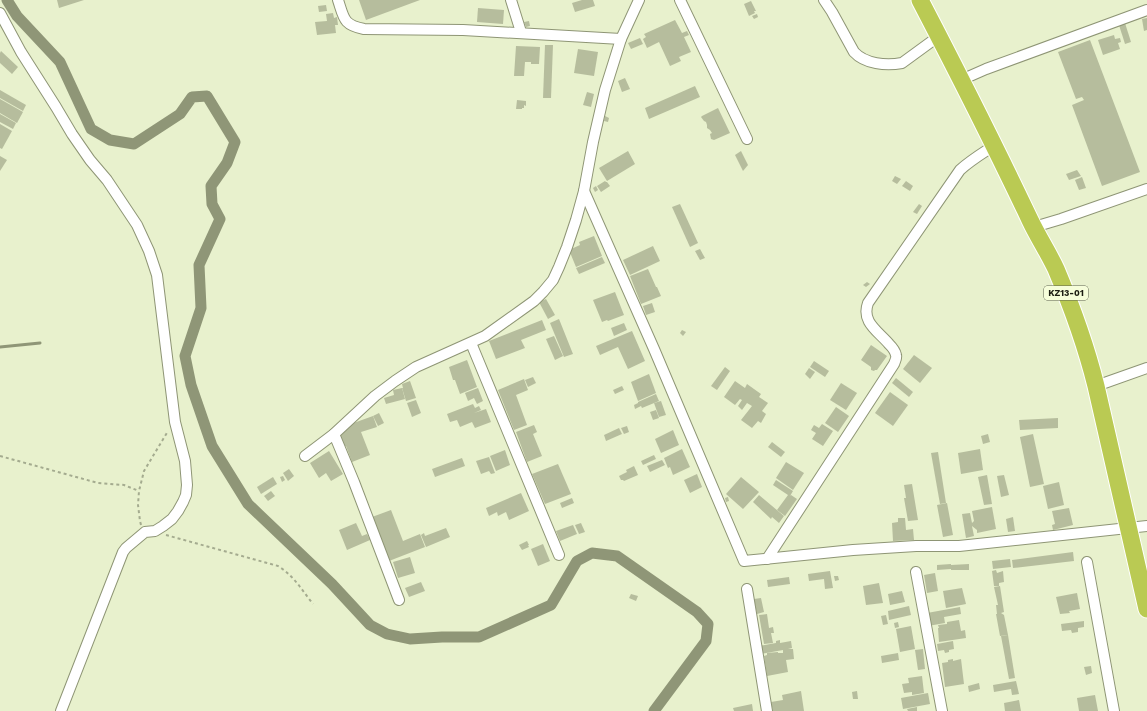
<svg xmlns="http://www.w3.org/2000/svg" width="1147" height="711" viewBox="0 0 1147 711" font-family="'Work Sans',sans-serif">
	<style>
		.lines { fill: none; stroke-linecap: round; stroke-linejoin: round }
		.stream { stroke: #8f9677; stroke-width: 3 }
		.canal { stroke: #8f9677; stroke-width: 11 }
		.building { fill: #b6bd9d }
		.minor-casing { stroke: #8e9575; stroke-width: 12 }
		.trunk-casing { stroke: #fff; stroke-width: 19 }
		.path { stroke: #a4ab8f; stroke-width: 2; stroke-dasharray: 3 3; stroke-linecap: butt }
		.minor { stroke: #fff; stroke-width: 10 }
		.trunk { stroke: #baca53; stroke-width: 17 }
		.labels { text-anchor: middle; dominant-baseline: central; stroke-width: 3; stroke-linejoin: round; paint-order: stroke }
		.shield { fill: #f6feda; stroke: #5d614e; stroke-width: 1 }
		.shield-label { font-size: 9px; font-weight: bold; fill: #1c1e12 }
	</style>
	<rect width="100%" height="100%" fill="#e8f1cd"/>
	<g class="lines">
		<polyline class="stream" points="0,347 40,343"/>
		<polyline class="canal" points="7,0 17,16 60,62 91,129 110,140 134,144 180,114 192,97 207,96 235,142 227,163 211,186 212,204 220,219 199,265 201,308 185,356 191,385 212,446 248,504 332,584 370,625 387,634 410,639 442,637 479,637 551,605 577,561 592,553 617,556 697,612 708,624 706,641 654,711"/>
	</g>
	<g class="building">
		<polygon points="57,0 84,0 59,8"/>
		<polygon points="359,0 420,0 366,20"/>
		<polygon points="582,0 593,0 595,6 575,12 572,3"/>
		<polygon points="751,1 756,11 754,11 755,13 749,16 744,4"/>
		<polygon points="326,5 327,11 319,12 318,6"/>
		<polygon points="478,8 504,10 503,24 477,22"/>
		<polygon points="333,13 334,18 337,17 338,25 335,25 336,33 317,35 315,22 327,21 326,14"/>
		<polygon points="757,14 758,17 754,19 752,16"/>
		<polygon points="1147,18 1147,30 1144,31 1142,19"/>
		<polygon points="675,20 682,33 687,31 689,35 684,37 691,52 679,57 681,61 670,66 659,42 647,48 643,39 646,37 644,34"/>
		<polygon points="529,21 530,26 526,27 524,22"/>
		<polygon points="1125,23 1131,42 1125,44 1119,25"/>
		<polygon points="1114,35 1115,39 1120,38 1121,42 1118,43 1120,49 1103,55 1098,40"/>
		<polygon points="640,38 643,44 631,49 628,43"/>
		<polygon points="1090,40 1140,172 1102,186 1072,105 1084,100 1082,97 1076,99 1058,52"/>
		<polygon points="545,45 553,45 551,98 543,98"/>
		<polygon points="516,46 540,47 539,64 531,64 531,62 525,62 524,76 514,76"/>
		<polygon points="578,49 598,52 594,76 574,73"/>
		<polygon points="1,51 18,67 12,74 0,63 0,53"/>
		<polygon points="625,78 630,89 622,92 618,81"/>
		<polygon points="695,86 700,97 649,119 645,108"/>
		<polygon points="0,90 26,105 23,111 0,98"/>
		<polygon points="587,92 594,94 591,107 583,105"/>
		<polygon points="0,99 23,112 17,123 0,113"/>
		<polygon points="517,100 526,101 526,106 524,105 524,108 522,108 522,109 516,109"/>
		<polygon points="718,108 730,133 714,140 711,139 710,134 712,133 710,130 707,128 707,125 706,122 704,121 701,117 702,116"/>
		<polygon points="0,114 16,123 13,129 0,122"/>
		<polygon points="605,116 609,118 608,122 604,121"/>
		<polygon points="0,124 12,131 2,149 0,148"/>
		<polygon points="628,151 635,164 607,181 599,168"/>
		<polygon points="741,151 748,165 743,171 735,155"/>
		<polygon points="0,156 7,160 0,171"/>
		<polygon points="1077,170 1081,176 1069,180 1066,174"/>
		<polygon points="895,176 901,179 897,184 892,181"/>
		<polygon points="1082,177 1086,188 1079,190 1075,180"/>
		<polygon points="605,181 606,182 607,182 610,186 601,192 597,186"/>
		<polygon points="906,181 913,186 910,191 902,186"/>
		<polygon points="596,186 598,190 595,192 593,188"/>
		<polygon points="680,204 698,243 690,247 672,207"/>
		<polygon points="919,204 922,206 917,214 913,212"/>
		<polygon points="594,236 602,256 576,267 569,250 580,245 579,242"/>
		<polygon points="653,246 660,261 630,275 623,260"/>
		<polygon points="700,249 705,258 700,260 695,251"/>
		<polygon points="602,257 605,263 579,274 576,268"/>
		<polygon points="648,269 656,287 657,287 661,296 641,304 630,276"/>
		<polygon points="867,282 870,284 866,287 863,285"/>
		<polygon points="615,292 624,315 608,321 607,320 602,322 593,300"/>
		<polygon points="546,299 555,315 548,319 539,302"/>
		<polygon points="652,303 655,312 646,315 643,306"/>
		<polygon points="559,319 573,354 564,357 550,323"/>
		<polygon points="542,320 546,330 521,340 525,348 496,359 489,341"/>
		<polygon points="624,323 627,330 614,336 611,328"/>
		<polygon points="682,330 686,332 683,336 680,333"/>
		<polygon points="632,331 645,361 628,369 618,347 600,355 596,346"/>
		<polygon points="554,336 563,356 555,360 546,339"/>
		<polygon points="871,345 887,356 877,370 875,370 874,371 871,370 871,367 861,360"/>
		<polygon points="914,355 932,368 920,383 903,369"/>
		<polygon points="467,360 477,387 460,394 455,380 453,380 449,367"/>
		<polygon points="814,361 829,371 825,377 810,367"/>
		<polygon points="725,367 730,371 717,390 711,386"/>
		<polygon points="809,368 815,372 810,379 805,374"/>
		<polygon points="649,374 656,393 638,401 631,382"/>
		<polygon points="533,377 536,383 528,387 525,380"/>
		<polygon points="896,378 913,392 909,397 892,383"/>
		<polygon points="524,379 528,390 516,395 527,425 514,430 498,390"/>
		<polygon points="410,381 416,398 406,401 402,388 403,388 402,384"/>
		<polygon points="735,381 745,388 747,384 761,394 759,397 768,403 762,411 766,414 761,423 758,421 752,428 741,420 752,406 747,403 742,410 738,406 742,400 740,399 735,405 724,397"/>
		<polygon points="841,383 857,393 846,410 830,400"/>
		<polygon points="622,386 624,390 615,394 613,390"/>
		<polygon points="402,388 405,399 386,404 384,398 394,395 393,390"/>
		<polygon points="478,388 483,401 477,404 474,398 468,401 465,393"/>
		<polygon points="890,392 908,405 893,426 875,413"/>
		<polygon points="656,394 659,401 642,408 641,406 635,409 634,405 638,403 638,402"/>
		<polygon points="416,400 421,413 412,417 407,403"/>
		<polygon points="661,401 666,415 659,417 654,403"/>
		<polygon points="473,404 475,408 479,406 481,410 474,413 486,409 491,422 475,428 472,422 460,427 457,420 450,422 447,414"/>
		<polygon points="836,407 849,416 838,432 825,423"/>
		<polygon points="656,410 659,418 653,420 650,412"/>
		<polygon points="379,413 384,423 378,426 373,416"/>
		<polygon points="373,416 377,427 361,432 370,455 352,462 346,446 342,447 338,433 349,428 348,425"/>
		<polygon points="1058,418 1058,428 1020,430 1019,420"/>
		<polygon points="822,424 833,431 823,446 812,439 816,433 811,430 814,425 819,428"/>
		<polygon points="534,425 537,432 533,434 542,456 527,462 516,432"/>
		<polygon points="627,426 629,432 624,434 621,428"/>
		<polygon points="619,428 622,434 606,441 604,435"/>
		<polygon points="673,430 679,445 661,453 655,439"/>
		<polygon points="988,434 990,442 983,444 981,436"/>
		<polygon points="1033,434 1044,484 1030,487 1020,437"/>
		<polygon points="772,442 785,452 781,457 768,447"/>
		<polygon points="682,449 690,467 673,475 670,467 668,468 664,458"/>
		<polygon points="980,449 983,470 961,474 958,453"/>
		<polygon points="505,450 510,465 496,471 490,456"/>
		<polygon points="329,451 343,474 331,481 326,473 319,478 310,463"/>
		<polygon points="938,452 946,503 940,504 931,453"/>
		<polygon points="654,455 656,459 643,465 641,461"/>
		<polygon points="489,457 495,473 491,474 489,471 481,474 476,461"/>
		<polygon points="462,458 465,466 435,477 432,469"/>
		<polygon points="662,460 665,465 650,472 647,466"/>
		<polygon points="786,462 804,473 793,490 776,478"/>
		<polygon points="558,464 571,494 545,504 532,474"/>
		<polygon points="634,466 638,475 624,481 623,480 621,480 619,476 627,472 626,470"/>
		<polygon points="289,469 294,476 288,481 283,473"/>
		<polygon points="697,474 702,487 690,493 684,480"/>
		<polygon points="987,475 992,504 984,505 978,477"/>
		<polygon points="1004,475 1009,495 1001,497 997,476"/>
		<polygon points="283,476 285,480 282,482 280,477"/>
		<polygon points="273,477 277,484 261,494 257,487"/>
		<polygon points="741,477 759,492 743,509 726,494"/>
		<polygon points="776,480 793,491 790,496 791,495 797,499 785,516 777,510 788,495 773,485"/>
		<polygon points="1059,482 1064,505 1048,509 1043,486"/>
		<polygon points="912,484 918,520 908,521 904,498 906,498 904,485"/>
		<polygon points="271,491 275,496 268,501 264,496"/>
		<polygon points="521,493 529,511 509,520 506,512 498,516 497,512 489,516 486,508"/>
		<polygon points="759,495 784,516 779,523 772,517 771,519 753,502"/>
		<polygon points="728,497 729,501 726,502 725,498"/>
		<polygon points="572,498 574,503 562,508 560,503"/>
		<polygon points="947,503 953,535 943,537 937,505"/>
		<polygon points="992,507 996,529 977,533 977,530 972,526 974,536 966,538 962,514 970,513 972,523 974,521 972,511"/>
		<polygon points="1069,508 1073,525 1053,530 1052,525 1055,524 1052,511"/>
		<polygon points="391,510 403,541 420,534 425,547 389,561 372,517"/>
		<polygon points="1013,517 1015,531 1008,532 1006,519"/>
		<polygon points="898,518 905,518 906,530 913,529 914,540 893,541 892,523 898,522"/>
		<polygon points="356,523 362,536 367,534 370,540 347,550 339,530"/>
		<polygon points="581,523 585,532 579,534 575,525"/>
		<polygon points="573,525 577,534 560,541 556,531"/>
		<polygon points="446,528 450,537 426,547 421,535 424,533 425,536"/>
		<polygon points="527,541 529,545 528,545 529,547 522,550 519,545"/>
		<polygon points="543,544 550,561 538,566 531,549"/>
		<polygon points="1073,552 1074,561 1013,568 1012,560"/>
		<polygon points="410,557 415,573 398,578 393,562"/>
		<polygon points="1010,559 1011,567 993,569 992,561"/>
		<polygon points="951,564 951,569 937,570 937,565"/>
		<polygon points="969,564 969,570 951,570 951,565"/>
		<polygon points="996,570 997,573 1003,571 1004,582 999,583 999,586 994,586 992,571"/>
		<polygon points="830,571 833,588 825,589 824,579 809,581 808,574"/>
		<polygon points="935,573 938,591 927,593 924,575"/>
		<polygon points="834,576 838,576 839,580 835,581"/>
		<polygon points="789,577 790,584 768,587 767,580"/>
		<polygon points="421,582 425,591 409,597 405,588"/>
		<polygon points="879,583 883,603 866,605 863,586"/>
		<polygon points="1000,586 1004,612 1001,613 1004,615 1008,635 1000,636 996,614 997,614 996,605 998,605 994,587"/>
		<polygon points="962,588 966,604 946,608 943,591"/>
		<polygon points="902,591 905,602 890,605 888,594"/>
		<polygon points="1077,593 1080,609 1069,611 1070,613 1060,614 1056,597"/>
		<polygon points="631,594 638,596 636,601 629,598"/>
		<polygon points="761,598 764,612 757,614 754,599"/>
		<polygon points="909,606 911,615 889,620 888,611"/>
		<polygon points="960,607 961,614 944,617 945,623 928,626 927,613"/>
		<polygon points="767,614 769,628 773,627 774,633 771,633 773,643 764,644 759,615"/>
		<polygon points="886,615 888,624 883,625 881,616"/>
		<polygon points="959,620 961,631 965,630 966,638 939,642 938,628 939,628 938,625 947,624 947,622"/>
		<polygon points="1084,621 1084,627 1078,628 1078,632 1072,633 1071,630 1062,631 1061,624"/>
		<polygon points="898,622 899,627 895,628 894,623"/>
		<polygon points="911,626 915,649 900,652 896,629"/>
		<polygon points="1008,635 1015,678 1009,679 1001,636"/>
		<polygon points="780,640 780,643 791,641 792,648 788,649 793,649 794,659 786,660 788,672 767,676 764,656 767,655 767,653 778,652 778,653 783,653 783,650 760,654 759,646 776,643 776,641"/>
		<polygon points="953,641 954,649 949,650 949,652 945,653 944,650 938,651 937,644"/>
		<polygon points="923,649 925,669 918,670 915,650"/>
		<polygon points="898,653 899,660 882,663 881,656"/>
		<polygon points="953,659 953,661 961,659 964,684 945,687 942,663 948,662 948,660"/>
		<polygon points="1091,666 1092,673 1086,675 1084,667"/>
		<polygon points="922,676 924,693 912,695 912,692 904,693 902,684 909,683 908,678"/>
		<polygon points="1016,681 1019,694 1012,695 1011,689 994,692 993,685"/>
		<polygon points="979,683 980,689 969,692 968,686"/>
		<polygon points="801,691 804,711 773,711 771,702 783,700 782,695"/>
		<polygon points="857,691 858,699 853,699 852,692"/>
		<polygon points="928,693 930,704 903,709 901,698"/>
		<polygon points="1095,695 1098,711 1079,711 1077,698"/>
		<polygon points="1019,700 1021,711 1005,711 1004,703"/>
		<polygon points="752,704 753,711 734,711 733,708"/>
		<polygon points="917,707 917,711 908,711 907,709"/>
	</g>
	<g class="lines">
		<defs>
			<g id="minor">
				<path d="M338,0C344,18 343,25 364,29L463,30L621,39"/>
				<polyline points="511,0 521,32"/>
				<polyline points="680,0 747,139"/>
				<path d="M824,0L832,12L854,52C865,64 886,66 902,63L939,36"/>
				<polyline points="0,13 21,52 56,107 72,134 90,160 107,180 137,225 149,251 157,275 175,422 185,461 187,485 186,495 183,502 178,511 172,519 163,526 155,531 145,532 126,548 123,552 61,711"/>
				<polyline points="961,80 986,69 1147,10"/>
				<polyline points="584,191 654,349 744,561 853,550 916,546 959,546 1147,526"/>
				<polyline points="1034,227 1061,219 1147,189"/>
				<polyline points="471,343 559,555"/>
				<polyline points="1096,386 1147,368"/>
				<polyline points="334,434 354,482 399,600"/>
				<polyline points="305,456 334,434 375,396 395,381 416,367 485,336 534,301 543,292 553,280 559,267 567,247 576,220 584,191 593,142 605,90 621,39 639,0"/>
				<path d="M767,559L894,364C895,361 897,358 896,355C895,350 892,347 889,344C878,331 861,322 868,303L960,170C971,160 983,153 995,145"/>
				<polyline points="1087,562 1114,711"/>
				<polyline points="916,572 942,711"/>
				<polyline points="747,589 767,711"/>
			</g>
			<path id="trunk" d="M920,0C958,73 995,146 1030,220C1038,237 1048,252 1056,269C1072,307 1086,346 1096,386L1147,609"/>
		</defs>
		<use href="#minor" class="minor-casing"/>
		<use href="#trunk" class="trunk-casing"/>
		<g class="path">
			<polyline points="0,456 98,483 124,485 139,491"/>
			<polyline points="141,525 140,521 138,505 139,491 144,471 168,431"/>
			<path d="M166,535L278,566C293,575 302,590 313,604"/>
		</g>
		<use href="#minor" class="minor"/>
		<use href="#trunk" class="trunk"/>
	</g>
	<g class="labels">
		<rect class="shield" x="1044" y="286" width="44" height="14" rx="3"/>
		<g class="shield-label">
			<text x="1066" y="293">KZ13-01</text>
		</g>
	</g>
</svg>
